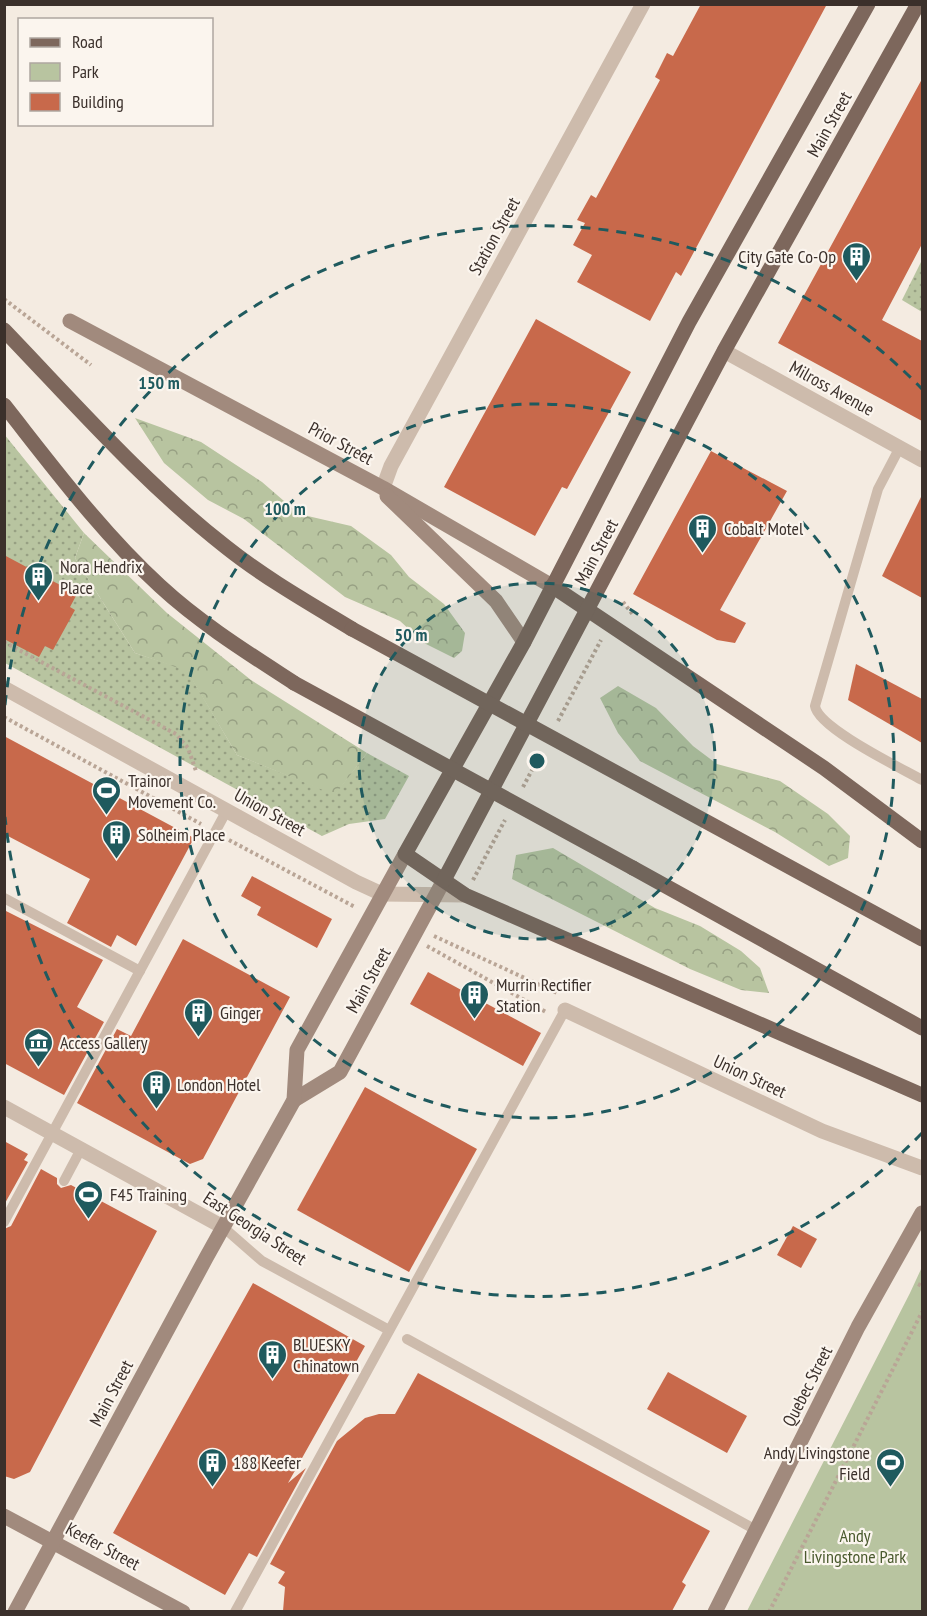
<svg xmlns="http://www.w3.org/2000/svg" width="927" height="1616" viewBox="0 0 927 1616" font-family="'PT Sans Narrow',sans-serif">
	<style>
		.grass { fill: url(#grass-dots) }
		.forest { fill: url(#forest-crowns) }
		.green { fill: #b8c4a0 }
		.building { fill: #c8694b }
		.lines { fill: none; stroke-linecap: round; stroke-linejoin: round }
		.path { stroke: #b9a596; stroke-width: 4; stroke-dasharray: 3 3; stroke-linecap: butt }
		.lane { stroke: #cdbbac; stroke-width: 10 }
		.street { stroke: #cdbbac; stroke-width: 15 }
		.secondary { stroke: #a18a7d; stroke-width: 15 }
		.primary { stroke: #7d675c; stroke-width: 15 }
		.primary-bridge { stroke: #7d675c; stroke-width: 15 }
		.ring { fill: none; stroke: #1f5a5e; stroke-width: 3; stroke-dasharray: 10 8 }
		.labels { text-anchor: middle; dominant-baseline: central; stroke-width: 4.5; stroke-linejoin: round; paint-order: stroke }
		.street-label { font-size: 18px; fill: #3b302b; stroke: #fbf5ee }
		.poi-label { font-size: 18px; fill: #3b302b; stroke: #fbf5ee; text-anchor: start }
		.park-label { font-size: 18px; fill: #4a5a2e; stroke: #fbf5ee }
		.centre { fill: #1f5a5e; stroke: #fbf5ee; stroke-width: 3 }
		.ring-label { font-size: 18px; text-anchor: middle; font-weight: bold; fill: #1f5a5e; stroke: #fbf5ee; stroke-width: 4.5; stroke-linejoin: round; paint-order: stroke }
	</style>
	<defs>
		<pattern id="grass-dots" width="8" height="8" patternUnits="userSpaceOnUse" patternTransform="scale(1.5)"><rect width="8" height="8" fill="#b8c4a0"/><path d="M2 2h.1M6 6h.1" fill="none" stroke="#97a083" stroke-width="1.8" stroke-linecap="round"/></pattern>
		<pattern id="forest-crowns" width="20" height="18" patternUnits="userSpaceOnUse" patternTransform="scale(1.5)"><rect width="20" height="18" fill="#b8c4a0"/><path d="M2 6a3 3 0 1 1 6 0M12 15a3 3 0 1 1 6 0" fill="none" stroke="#97a083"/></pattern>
	</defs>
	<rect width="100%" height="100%" fill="#f4ebe1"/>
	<g class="grass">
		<polygon points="922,260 922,312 902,300"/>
		<polygon points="4,434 84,533 75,558 135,653 187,670 237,755 335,794 367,753 409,776 385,819 349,824 322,836 5,663"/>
	</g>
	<g class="forest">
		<polygon points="135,418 201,442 262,482 299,514 351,526 391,555 409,577 444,604 465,633 462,651 454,658 424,643 400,621 345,597 244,519 208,500 164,463"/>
		<polygon points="84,533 167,613 251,680 367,753 335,795 237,755 187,671 135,653 75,558"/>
		<polygon points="618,686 656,708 693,746 717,764 780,781 828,814 850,836 848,858 829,866 775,832 640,761 618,733 600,698"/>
		<polygon points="553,848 655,908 700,926 741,951 760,968 769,993 741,990 690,969 512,879 516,855"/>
	</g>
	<polygon class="green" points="922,1267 922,1611 747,1611 910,1293"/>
	<g class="building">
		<polygon points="701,4 827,4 681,276 676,272 650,321 577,282 592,255 573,245 585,223 577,220 591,195 596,198 660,80 655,77 667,53 673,56"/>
		<polygon points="922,79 922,244 882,320 922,341 922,421 778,343"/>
		<polygon points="536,319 631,372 567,489 562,487 535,536 444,487"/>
		<polygon points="711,451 787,491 720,610 746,623 735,643 717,640 633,594"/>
		<polygon points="922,495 922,598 882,576"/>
		<polygon points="4,555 77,594 70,607 75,610 53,650 45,646 39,657 4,639"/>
		<polygon points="856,664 922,699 922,743 848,700"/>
		<polygon points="4,736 194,838 136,946 117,935 111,947 67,923 90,879 4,834"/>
		<polygon points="252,876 332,919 317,948 257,915 261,907 241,896"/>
		<polygon points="4,910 103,960 77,1007 104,1022 64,1095 4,1063"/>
		<polygon points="183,939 290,997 203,1159 190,1164 77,1103 117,1029 131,1036"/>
		<polygon points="428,972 541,1033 523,1066 410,1004"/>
		<polygon points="365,1087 477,1149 409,1272 297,1210"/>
		<polygon points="4,1141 28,1154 24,1160 28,1162 4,1205"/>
		<polygon points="41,1169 57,1178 57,1184 61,1188 71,1185 157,1231 30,1472 14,1479 4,1476 4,1229 11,1226"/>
		<polygon points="793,1226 817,1239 801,1268 777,1255"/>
		<polygon points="253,1283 365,1346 288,1483 306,1468 257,1557 249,1553 225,1595 113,1533"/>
		<polygon points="668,1372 747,1416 727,1453 647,1409"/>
		<polygon points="418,1373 710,1531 682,1582 686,1585 672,1611 283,1611 285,1587 278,1583 285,1572 270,1564 337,1441 365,1418 379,1414 395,1414"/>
	</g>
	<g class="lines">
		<g class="path">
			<polyline points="4,299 91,365"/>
			<polyline points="623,602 634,616"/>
			<polyline points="4,642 176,734 188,748 196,771"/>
			<polyline points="4,717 201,824"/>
			<polyline points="558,721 601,640"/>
			<polyline points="523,787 542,751"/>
			<polyline points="229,840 355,907"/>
			<polyline points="473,880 505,820"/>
			<polyline points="434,936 557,993"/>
			<polyline points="427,946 546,1012"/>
			<polyline points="918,1284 922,1286"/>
			<polyline points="769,1612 922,1312"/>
		</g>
		<g class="lane">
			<path d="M900,447L878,489L815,706C818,728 901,768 922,780"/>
			<polyline points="4,898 140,971"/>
			<polyline points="64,1181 81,1149"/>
			<polyline points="4,1222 227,810"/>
			<polyline points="223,1227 262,1261 389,1330"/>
			<polyline points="407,1339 756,1530"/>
			<polyline points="235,1612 565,1010"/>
		</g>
		<g class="street">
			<polyline points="724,351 922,460"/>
			<polyline points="383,488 391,466 643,4"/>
			<polyline points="4,688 356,882 382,894 465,895"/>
			<polyline points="565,1010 822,1131 922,1168"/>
			<polyline points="4,1107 223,1227"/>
		</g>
		<g class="secondary">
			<polyline points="70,321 383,488 552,586"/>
			<polyline points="387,496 496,601 524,642"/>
			<polyline points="294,1100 340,1072 444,880"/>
			<polyline points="4,1516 183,1612"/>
			<polyline points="15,1612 206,1258 294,1100 297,1050 405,854"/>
			<polyline points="715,1612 858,1327 922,1213"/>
		</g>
		<g class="primary">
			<polyline points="868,4 689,322 524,642 405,854 465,895 922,1095"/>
			<path d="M4,330C76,405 144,483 226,547C265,578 309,603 352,629"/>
			<path d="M4,405C53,467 101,532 160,586C200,623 248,653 294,683"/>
			<polyline points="552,586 824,768 922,841"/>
			<polyline points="633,868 922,1028"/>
			<polyline points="444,880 724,351 918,4"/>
		</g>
		<g class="primary-bridge">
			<polyline points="352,629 922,939"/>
			<polyline points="294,683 633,868"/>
		</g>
	</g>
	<circle cx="537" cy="761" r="178" fill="#1f5a5e" fill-opacity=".12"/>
	<g class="ring">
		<circle cx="537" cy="761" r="178"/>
		<circle cx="537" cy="761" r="357"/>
		<path d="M922 1133A535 535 0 0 1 5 817M5 705A535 535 0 0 1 922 389"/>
	</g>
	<defs>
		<symbol id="building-pin" viewBox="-11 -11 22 30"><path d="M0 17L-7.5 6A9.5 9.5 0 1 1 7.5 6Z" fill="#1f5a5e" stroke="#fbf5ee"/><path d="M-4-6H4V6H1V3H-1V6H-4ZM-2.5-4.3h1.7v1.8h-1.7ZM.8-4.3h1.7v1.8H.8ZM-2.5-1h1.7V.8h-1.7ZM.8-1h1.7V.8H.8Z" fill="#fff"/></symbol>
		<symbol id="stadium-pin" viewBox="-11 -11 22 30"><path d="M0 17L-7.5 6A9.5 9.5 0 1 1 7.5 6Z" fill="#1f5a5e" stroke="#fbf5ee"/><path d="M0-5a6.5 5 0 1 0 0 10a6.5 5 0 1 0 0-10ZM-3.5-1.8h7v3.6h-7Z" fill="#fff"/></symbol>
		<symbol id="museum-pin" viewBox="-11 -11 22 30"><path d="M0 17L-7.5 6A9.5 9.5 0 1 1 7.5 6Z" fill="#1f5a5e" stroke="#fbf5ee"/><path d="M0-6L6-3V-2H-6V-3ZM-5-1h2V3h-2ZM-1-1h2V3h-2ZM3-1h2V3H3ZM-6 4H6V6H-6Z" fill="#fff"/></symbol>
	</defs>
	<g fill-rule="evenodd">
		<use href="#building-pin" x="840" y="240" width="33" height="45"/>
		<use href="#building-pin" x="686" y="512" width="33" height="45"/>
		<use href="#building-pin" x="22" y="560" width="33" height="45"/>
		<use href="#stadium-pin" x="90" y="774" width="33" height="45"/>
		<use href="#building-pin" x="100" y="818" width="33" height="45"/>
		<use href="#building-pin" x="458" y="978" width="33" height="45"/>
		<use href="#building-pin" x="182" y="996" width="33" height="45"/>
		<use href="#museum-pin" x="22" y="1026" width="33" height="45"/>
		<use href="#building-pin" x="140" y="1068" width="33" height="45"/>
		<use href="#stadium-pin" x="72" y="1178" width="33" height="45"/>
		<use href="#building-pin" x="256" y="1338" width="33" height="45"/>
		<use href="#building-pin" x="196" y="1446" width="33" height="45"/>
		<use href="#stadium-pin" x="874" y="1446" width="33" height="45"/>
	</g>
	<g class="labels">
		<g class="street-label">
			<text transform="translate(829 124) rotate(-61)">Main Street</text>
			<text transform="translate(494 236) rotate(-61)">Station Street</text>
			<text transform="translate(832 388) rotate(29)">Milross Avenue</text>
			<text transform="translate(341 443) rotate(28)">Prior Street</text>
			<text transform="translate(596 552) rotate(-62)">Main Street</text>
			<text transform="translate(270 812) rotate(29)">Union Street</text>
			<text transform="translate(368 980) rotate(-61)">Main Street</text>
			<text transform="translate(750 1076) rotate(25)">Union Street</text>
			<text transform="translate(255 1228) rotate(33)">East Georgia Street</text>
			<text transform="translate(807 1386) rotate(-63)">Quebec Street</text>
			<text transform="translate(111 1393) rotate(-62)">Main Street</text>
			<text transform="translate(103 1546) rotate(28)">Keefer Street</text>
		</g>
		<g class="poi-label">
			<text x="836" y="256" text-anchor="end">City Gate Co-Op</text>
			<text x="724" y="528">Cobalt Motel</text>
			<text x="60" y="566">Nora Hendrix<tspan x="60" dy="21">Place</tspan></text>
			<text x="128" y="780">Trainor<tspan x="128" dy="21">Movement Co.</tspan></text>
			<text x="138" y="834">Solheim Place</text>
			<text x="496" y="984">Murrin Rectifier<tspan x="496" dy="21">Station</tspan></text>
			<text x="220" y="1012">Ginger</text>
			<text x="60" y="1042">Access Gallery</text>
			<text x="177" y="1084">London Hotel</text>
			<text x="110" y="1194">F45 Training</text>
			<text x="293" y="1344">BLUESKY<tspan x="293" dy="21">Chinatown</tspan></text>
			<text x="870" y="1452" text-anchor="end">Andy Livingstone<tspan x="870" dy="21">Field</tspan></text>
			<text x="233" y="1462">188 Keefer</text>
		</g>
		<g class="park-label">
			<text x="855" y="1535">Andy<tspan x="855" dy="21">Livingstone Park</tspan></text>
		</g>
	</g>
	<circle cx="537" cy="761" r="9" class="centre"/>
	<g class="ring-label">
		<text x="159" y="389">150 m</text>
		<text x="285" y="515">100 m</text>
		<text x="411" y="641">50 m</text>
	</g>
	<rect width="927" height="1616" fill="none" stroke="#3b302b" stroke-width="12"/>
	<rect x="18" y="18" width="195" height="108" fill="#fbf5ee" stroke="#aea6a0" stroke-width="1.5"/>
	<rect x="30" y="38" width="30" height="9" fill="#7d675c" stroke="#aea6a0" stroke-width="1.5"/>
	<text x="72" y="48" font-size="18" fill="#3b302b">Road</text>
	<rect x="30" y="63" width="30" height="18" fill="#b8c4a0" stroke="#aea6a0" stroke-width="1.5"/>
	<text x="72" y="78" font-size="18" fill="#3b302b">Park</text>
	<rect x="30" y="93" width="30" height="18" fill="#c8694b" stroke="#aea6a0" stroke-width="1.5"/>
	<text x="72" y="108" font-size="18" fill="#3b302b">Building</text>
</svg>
